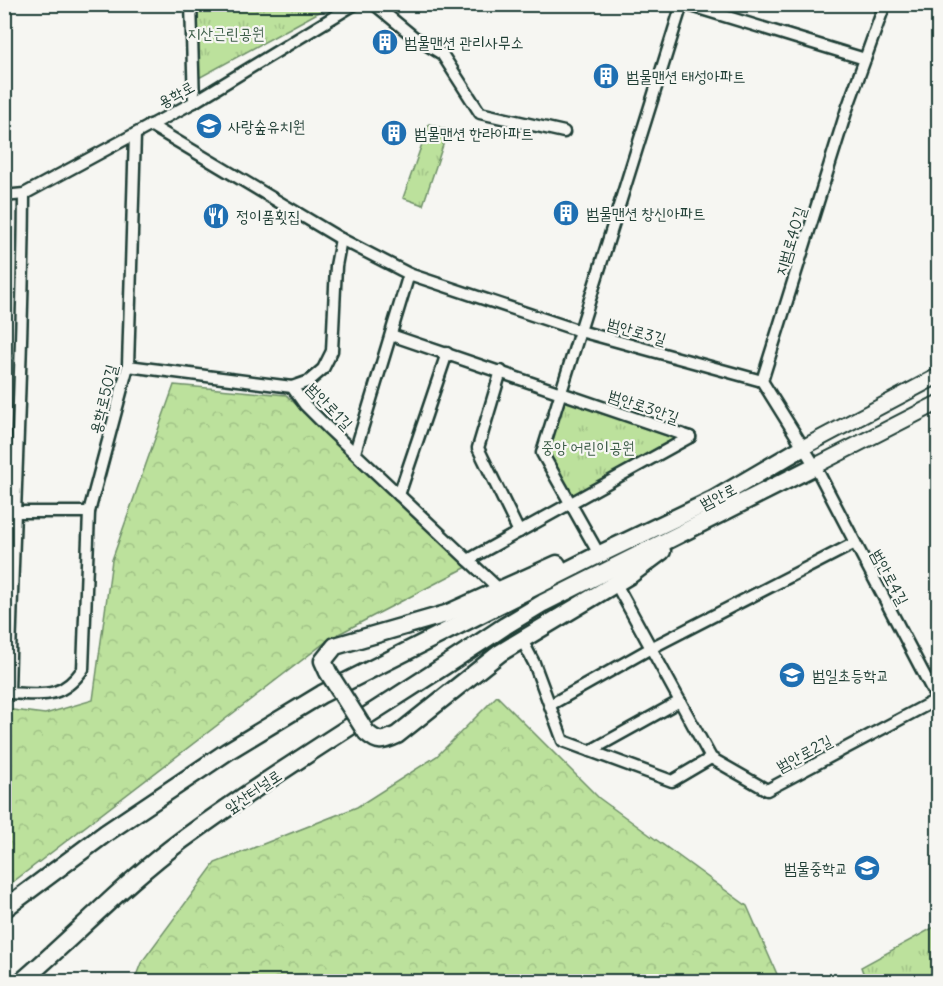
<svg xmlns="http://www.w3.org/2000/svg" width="943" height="986" viewBox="0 0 943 986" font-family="Delius,'Poor Story',sans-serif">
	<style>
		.forest { fill: url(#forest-crowns); stroke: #6e8f68; stroke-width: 1.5 }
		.park { fill: url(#park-tufts); stroke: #6e8f68; stroke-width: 1.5 }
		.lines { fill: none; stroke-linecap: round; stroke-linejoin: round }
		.minor-casing { stroke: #1f3d34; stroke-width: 15 }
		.major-casing { stroke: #1f3d34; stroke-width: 18 }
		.highway-casing { stroke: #1f3d34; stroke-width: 21 }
		.minor { stroke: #f6f6f2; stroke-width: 10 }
		.major { stroke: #f6f6f2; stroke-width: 14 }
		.highway { stroke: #f6f6f2; stroke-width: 16 }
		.highway-bridge-casing { stroke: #1f3d34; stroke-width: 21; stroke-linecap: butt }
		.highway-bridge { stroke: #f6f6f2; stroke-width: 16 }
		.labels { text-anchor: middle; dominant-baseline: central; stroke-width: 4.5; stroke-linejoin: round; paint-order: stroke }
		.park-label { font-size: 16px; fill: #3e5e49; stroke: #f6f6f2 }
		.poi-label { font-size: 16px; fill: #1f3d34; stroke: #f6f6f2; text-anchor: start }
		.street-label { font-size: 16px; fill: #1f3d34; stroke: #f6f6f2 }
	</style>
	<defs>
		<pattern id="forest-crowns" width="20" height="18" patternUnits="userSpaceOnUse" patternTransform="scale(1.5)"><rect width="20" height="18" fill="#bce19c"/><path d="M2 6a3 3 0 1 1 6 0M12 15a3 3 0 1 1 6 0" fill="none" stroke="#a1c287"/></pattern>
		<pattern id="park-tufts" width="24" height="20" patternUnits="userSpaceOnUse" patternTransform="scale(1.5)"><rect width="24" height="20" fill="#bce19c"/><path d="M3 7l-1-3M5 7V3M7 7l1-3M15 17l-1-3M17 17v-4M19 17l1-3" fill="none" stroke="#a1c287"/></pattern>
	</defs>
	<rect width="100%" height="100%" fill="#f6f6f2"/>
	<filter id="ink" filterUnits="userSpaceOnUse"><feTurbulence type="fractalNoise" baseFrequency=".0167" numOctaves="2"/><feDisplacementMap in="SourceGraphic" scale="12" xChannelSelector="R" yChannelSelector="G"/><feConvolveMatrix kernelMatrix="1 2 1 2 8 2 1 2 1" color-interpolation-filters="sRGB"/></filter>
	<g filter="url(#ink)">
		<g class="forest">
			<polygon points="174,385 286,395 467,567 331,638 5,888 5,709 45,714 93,700 112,560"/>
			<polygon points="497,696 599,798 747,906 780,981 134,981 141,963 215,863 357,807 437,756"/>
		</g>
		<g class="park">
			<polygon points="198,5 332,5 197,79"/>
			<polygon points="429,124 448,130 423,205 403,198"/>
			<polygon points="566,399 673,438 674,441 574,497 570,495 547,452"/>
			<polygon points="938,925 938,981 866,981 861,967"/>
		</g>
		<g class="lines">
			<defs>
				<g id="minor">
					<polyline points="191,4 194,102"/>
					<polyline points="374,4 414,37 442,54 480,113 564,132"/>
					<polyline points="685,4 865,59"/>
					<polyline points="150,125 341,239 409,274 580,331 762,381 815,466 938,701"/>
					<path d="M24,194C23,360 13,526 9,693C44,695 62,699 83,669L89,512L128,366L135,134"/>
					<polyline points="4,196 24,194 194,102 355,4"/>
					<polyline points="391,335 690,437"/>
					<polyline points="128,366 292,387 305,405 328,428 468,560"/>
					<polyline points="501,371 478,448 519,532"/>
					<polyline points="762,381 847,109 885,4"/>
					<polyline points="292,387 309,381 323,369 332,351 336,266 341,239"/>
					<polyline points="355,452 409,274"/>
					<polyline points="399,495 447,353"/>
					<polyline points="4,512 89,512"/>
					<polyline points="595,547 542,453 682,4"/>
					<polyline points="616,584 711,758 767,790 938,699"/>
					<polyline points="499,589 468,560 690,437"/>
					<polyline points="522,640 534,663 563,741 672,781 711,758"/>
					<polyline points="550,705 651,648 855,543"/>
					<polyline points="590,751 680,701"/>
				</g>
				<g id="major">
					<polyline points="802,448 938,376"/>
					<polyline points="815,466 938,403"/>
				</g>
				<g id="highway">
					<polyline points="328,672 323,661 335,646 446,614 557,564"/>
					<path d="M366,732C378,743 382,742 397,735L500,653L630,575L662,551"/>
					<polyline points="4,909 106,833 228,751 322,694 598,555 713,500 802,448"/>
					<path d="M21,982C76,935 125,882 182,840C286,764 398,698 505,626L543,603L815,466"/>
				</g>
			</defs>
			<use href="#minor" class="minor-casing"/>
			<use href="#major" class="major-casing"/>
			<use href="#highway" class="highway-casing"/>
			<use href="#minor" class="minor"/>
			<use href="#major" class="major"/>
			<use href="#highway" class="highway"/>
			<defs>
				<polyline id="highway-bridge" points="328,672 366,732"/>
			</defs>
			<use href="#highway-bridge" class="highway-bridge-casing"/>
			<use href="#highway-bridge" class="highway-bridge"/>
		</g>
	</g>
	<defs>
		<symbol id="building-disc" viewBox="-11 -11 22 22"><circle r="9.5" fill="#1f6fb2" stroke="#f6f6f2"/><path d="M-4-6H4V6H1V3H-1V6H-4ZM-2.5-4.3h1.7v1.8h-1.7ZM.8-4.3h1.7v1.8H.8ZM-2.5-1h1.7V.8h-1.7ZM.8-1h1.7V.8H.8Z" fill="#fff"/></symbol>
		<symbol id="school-disc" viewBox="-11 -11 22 22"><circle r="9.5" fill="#1f6fb2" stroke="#f6f6f2"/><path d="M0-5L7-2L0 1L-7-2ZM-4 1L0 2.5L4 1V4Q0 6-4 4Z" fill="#fff"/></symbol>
		<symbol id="restaurant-disc" viewBox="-11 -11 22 22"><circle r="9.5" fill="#1f6fb2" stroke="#f6f6f2"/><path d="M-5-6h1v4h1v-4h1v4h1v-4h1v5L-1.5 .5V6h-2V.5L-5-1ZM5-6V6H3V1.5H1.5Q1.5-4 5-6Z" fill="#fff"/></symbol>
	</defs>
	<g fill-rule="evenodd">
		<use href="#building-disc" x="370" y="27" width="30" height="30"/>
		<use href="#building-disc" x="591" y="61" width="30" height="30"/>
		<use href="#school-disc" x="194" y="111" width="30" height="30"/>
		<use href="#building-disc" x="379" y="118" width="30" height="30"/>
		<use href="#building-disc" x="551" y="198" width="30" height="30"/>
		<use href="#restaurant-disc" x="201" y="201" width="30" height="30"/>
		<use href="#school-disc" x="777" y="660" width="30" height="30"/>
		<use href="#school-disc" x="852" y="853" width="30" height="30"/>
	</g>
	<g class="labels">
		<g class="park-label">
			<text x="226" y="33">지산근린공원</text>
			<text x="588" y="447">중앙 어린이공원</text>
		</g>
		<g class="poi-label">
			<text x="404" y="42">범물맨션 관리사무소</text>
			<text x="626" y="76">범물맨션 태성아파트</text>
			<text x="228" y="126">사랑숲유치원</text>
			<text x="414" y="133">범물맨션 한라아파트</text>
			<text x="586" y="213">범물맨션 창신아파트</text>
			<text x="236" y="216">정이품횟집</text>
			<text x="812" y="675">범일초등학교</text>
			<text x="848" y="868" text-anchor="end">범물중학교</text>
		</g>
		<g class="street-label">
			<text transform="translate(176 94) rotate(-29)">용학로</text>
			<text transform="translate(790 241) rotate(-73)">지범로40길</text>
			<text transform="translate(637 331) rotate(16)">범안로3길</text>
			<text transform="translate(103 399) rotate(-76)">용학로50길</text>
			<text transform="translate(330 406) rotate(46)">범안로1길</text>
			<text transform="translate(644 406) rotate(19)">범안로3안길</text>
			<text transform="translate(718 496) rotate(-27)">범안로</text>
			<text transform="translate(890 577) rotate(62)">범안로4길</text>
			<text transform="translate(804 753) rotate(-28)">범안로2길</text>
			<text transform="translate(253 791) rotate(-34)">앞산터널로</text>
		</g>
	</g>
	<rect width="943" height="986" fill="none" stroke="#f6f6f2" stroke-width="24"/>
	<rect x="12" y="12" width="919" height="962" fill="none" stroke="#1f3d34" stroke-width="2" filter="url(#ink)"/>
</svg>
